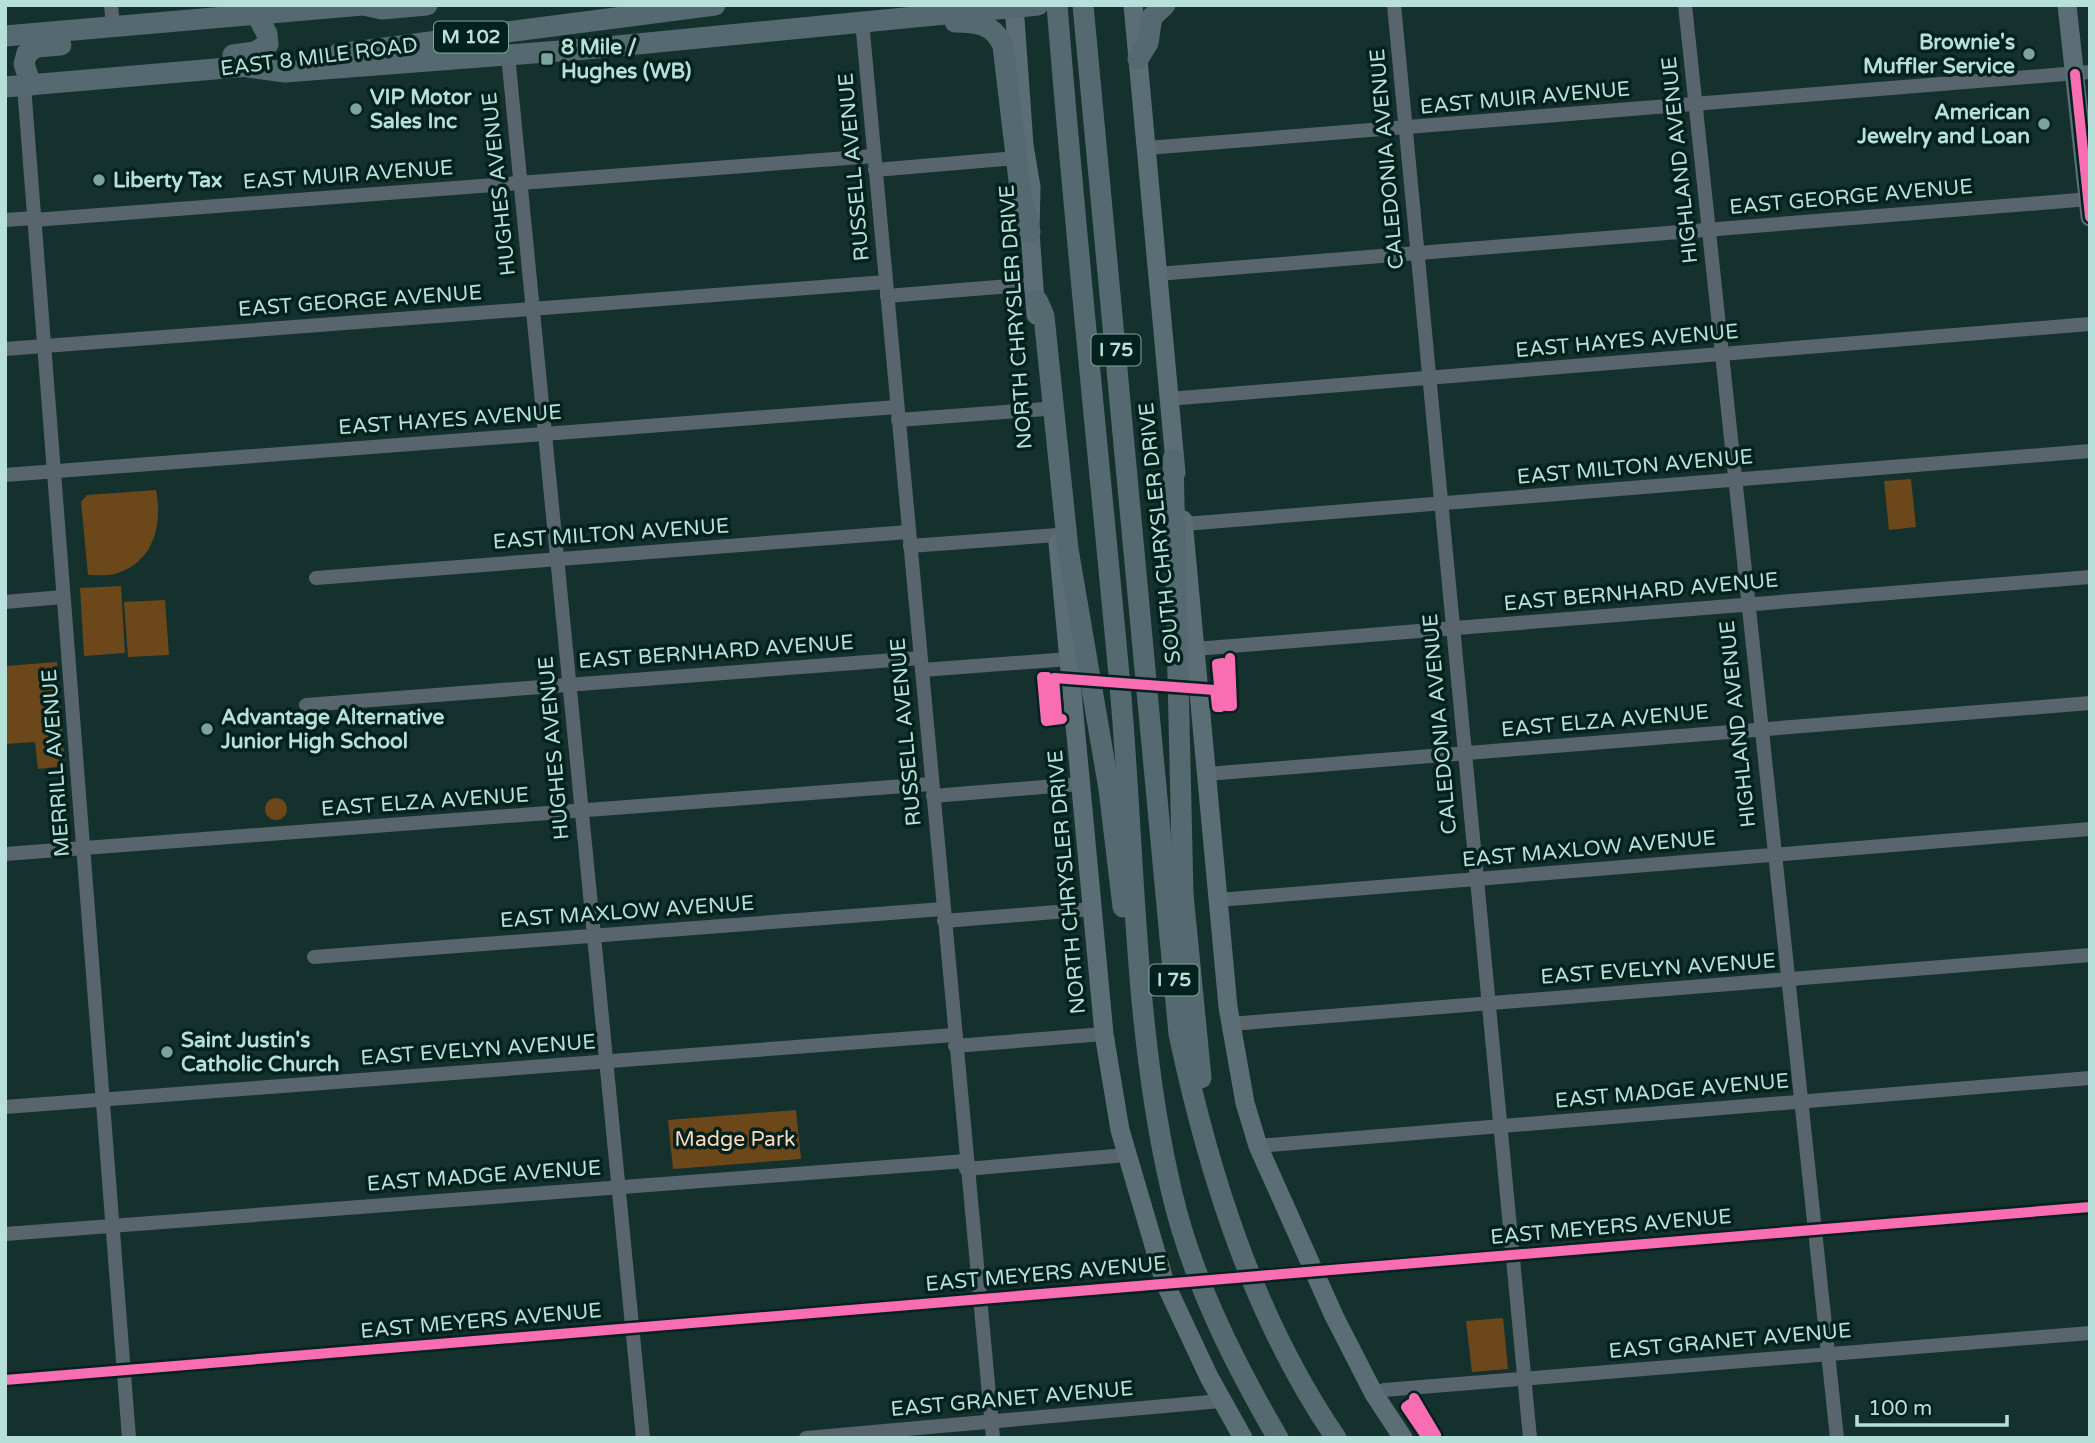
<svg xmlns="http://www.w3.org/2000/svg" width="2095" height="1443" viewBox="0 0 2095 1443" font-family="'Varela Round',sans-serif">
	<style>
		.green { fill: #6b4719 }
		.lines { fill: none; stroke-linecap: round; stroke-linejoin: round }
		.minor { stroke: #58656c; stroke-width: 14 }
		.major { stroke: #5b6d75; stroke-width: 19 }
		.highway { stroke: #556970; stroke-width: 21 }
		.minor-bridge { stroke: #58656c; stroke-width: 14 }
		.cycleway-casing { stroke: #04211e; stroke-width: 15 }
		.cycleway { stroke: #f96db3; stroke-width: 10 }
		.poi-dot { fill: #7da39d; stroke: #04211e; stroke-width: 2.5 }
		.labels { text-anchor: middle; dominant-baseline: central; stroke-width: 7; stroke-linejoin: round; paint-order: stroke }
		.shield { fill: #04211e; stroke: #81a7a1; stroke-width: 2 }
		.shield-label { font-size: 19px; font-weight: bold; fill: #b6e0d9 }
		.poi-label { font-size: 21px; font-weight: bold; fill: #b6e0d9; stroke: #04211e; text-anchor: start }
		.street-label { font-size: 21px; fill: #b6e0d9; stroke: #04211e }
		.park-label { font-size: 21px; fill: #fddaba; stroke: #04211e }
	</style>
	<rect width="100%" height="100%" fill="#14312e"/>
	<g class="green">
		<polygon points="1911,479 1916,527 1889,530 1884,481"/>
		<path d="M156,490C163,524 154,563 115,574C107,576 96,575 88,575L81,502L87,495Z"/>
		<polygon points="121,586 125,653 84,656 80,588"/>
		<polygon points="165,600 169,655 128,657 124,602"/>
		<polygon points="57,662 65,766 38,769 35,742 5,744 5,666"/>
		<circle cx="276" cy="809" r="11"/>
		<polygon points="796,1110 801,1159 673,1169 668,1120"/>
		<polygon points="1503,1318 1508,1369 1472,1372 1466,1321"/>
	</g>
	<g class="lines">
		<g class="minor">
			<polyline points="111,5 113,26"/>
			<polyline points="1394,5 1530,1438"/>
			<polyline points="1685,5 1837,1438"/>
			<polyline points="862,21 993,1438"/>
			<polyline points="508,55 643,1438"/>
			<polyline points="24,86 129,1438"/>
			<polyline points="1147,148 2090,72"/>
			<polyline points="875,170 1016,158 1022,153"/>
			<polyline points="5,220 34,218"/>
			<polyline points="34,220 874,156"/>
			<polyline points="1157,274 2090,199"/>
			<polyline points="887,296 1035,284"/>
			<polyline points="5,349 886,282"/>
			<polyline points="1168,399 2090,324"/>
			<polyline points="898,420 1045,409"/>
			<polyline points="5,475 897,407"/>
			<polyline points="1184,524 2090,451"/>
			<polyline points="910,546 1057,535"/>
			<polyline points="316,578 908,532"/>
			<polyline points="5,602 63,597"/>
			<polyline points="1195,649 2090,577"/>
			<polyline points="922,670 1069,659"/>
			<polyline points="306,705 920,658"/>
			<polyline points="1207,774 2090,703"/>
			<polyline points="933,796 1080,784"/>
			<polyline points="5,854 931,784"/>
			<polyline points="1218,900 2090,829"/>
			<polyline points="944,921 1092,909"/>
			<polyline points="314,957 943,909"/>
			<polyline points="1230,1024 2090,955"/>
			<polyline points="955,1046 1104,1034"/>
			<polyline points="5,1107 954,1035"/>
			<polyline points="1258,1146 2090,1078"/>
			<polyline points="966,1169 1126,1155"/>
			<polyline points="5,1234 966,1161"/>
			<polyline points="1277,1274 2090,1207"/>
			<polyline points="5,1380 1172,1283"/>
			<polyline points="1374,1394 1384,1390 2090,1333"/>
			<polyline points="806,1438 1221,1401"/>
		</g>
		<g class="major">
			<polyline points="1014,5 1024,145 1031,187 1030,232 1036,315"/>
			<polyline points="1133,5 1176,473"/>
			<polyline points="2067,5 2090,217"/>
			<polyline points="1183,520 1228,1007 1245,1103 1258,1146 1334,1316 1374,1394 1403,1438"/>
			<polyline points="1058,543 1104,1034 1120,1130 1165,1283 1209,1377 1243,1438"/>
		</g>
		<g class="highway">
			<path d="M1057,5C1075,232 1099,459 1120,686C1135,853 1133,1025 1171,1189C1191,1277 1233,1361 1278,1438"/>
			<path d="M1083,5L1179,1034C1209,1175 1254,1318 1336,1438"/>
			<path d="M955,22C977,22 994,24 1003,46L1020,189L1030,232"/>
			<polyline points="5,36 363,5 382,9 427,5"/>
			<polyline points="338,54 715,5"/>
			<polyline points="233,55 255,52 268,44 267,34 257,15"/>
			<polyline points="1138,59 1148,43 1152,17 1165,5"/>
			<polyline points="248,67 285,72 586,49 1038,5"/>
			<polyline points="31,85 24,64 27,53 37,47 61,45"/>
			<polyline points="5,87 261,65"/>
			<polyline points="1037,300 1044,316 1068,549 1109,789 1123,907"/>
			<polyline points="1173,459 1183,894 1201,1078"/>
		</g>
		<polyline class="minor-bridge" points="1181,1282 1277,1274"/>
		<defs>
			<g id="cycleway">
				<polyline points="2075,74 2090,217"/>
				<polyline points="1062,719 1046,721 1042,677 1047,677 1051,716 1057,715 1054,678 1215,690 1217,707 1221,707 1217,664 1223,663 1227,706 1232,706 1230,658"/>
				<polyline points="5,1380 2090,1207"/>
				<polyline points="1414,1398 1436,1435 1432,1438 1410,1404 1406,1407 1427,1438"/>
			</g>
		</defs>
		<use href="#cycleway" class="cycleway-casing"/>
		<use href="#cycleway" class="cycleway"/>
	</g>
	<g class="poi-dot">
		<circle cx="2029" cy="54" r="7"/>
		<rect x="540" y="52" width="14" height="14" rx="3.5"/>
		<circle cx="356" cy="109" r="7"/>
		<circle cx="2044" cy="124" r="7"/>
		<circle cx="99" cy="180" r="7"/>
		<circle cx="207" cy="729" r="7"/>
		<circle cx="167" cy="1052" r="7"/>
	</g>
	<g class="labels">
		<g class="shield">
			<rect x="434" y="21.5" width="74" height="31" rx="5"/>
			<rect x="1091.5" y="334.5" width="49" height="31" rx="5"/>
			<rect x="1149.5" y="964.5" width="49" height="31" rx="5"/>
		</g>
		<g class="shield-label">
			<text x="471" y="37">M 102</text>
			<text x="1116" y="350">I 75</text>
			<text x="1174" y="980">I 75</text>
		</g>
		<g class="poi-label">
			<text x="2015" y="42" text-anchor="end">Brownie's<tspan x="2015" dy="24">Muffler Service</tspan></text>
			<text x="561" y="47">8 Mile /<tspan x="561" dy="24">Hughes (WB)</tspan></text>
			<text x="370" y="97">VIP Motor<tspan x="370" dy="24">Sales Inc</tspan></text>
			<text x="2030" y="112" text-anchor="end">American<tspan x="2030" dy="24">Jewelry and Loan</tspan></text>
			<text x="113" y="180">Liberty Tax</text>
			<text x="221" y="717">Advantage Alternative<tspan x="221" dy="24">Junior High School</tspan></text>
			<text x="181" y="1040">Saint Justin's<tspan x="181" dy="24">Catholic Church</tspan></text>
		</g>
		<g class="street-label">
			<text transform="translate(319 57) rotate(-7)">EAST 8 MILE ROAD</text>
			<text transform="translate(1525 98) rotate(-5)">EAST MUIR AVENUE</text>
			<text transform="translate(1387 159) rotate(-95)">CALEDONIA AVENUE</text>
			<text transform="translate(1680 160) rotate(-96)">HIGHLAND AVENUE</text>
			<text transform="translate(854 167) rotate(-95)">RUSSELL AVENUE</text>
			<text transform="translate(348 175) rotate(-4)">EAST MUIR AVENUE</text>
			<text transform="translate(499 184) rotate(-96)">HUGHES AVENUE</text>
			<text transform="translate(1851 197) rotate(-5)">EAST GEORGE AVENUE</text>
			<text transform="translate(360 301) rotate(-4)">EAST GEORGE AVENUE</text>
			<text transform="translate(1016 317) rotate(-94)">NORTH CHRYSLER DRIVE</text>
			<text transform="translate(1627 341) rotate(-5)">EAST HAYES AVENUE</text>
			<text transform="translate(450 420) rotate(-4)">EAST HAYES AVENUE</text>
			<text transform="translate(1635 467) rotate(-5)">EAST MILTON AVENUE</text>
			<text transform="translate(1160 533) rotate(-96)">SOUTH CHRYSLER DRIVE</text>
			<text transform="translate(611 534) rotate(-4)">EAST MILTON AVENUE</text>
			<text transform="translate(1641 592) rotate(-5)">EAST BERNHARD AVENUE</text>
			<text transform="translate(716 652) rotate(-4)">EAST BERNHARD AVENUE</text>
			<text transform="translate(1605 721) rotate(-5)">EAST ELZA AVENUE</text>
			<text transform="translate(1440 724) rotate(-95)">CALEDONIA AVENUE</text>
			<text transform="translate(1738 724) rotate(-96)">HIGHLAND AVENUE</text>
			<text transform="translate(906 732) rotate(-95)">RUSSELL AVENUE</text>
			<text transform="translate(554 748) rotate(-95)">HUGHES AVENUE</text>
			<text transform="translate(56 763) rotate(-94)">MERRILL AVENUE</text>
			<text transform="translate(425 802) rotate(-4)">EAST ELZA AVENUE</text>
			<text transform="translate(1589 849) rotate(-5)">EAST MAXLOW AVENUE</text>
			<text transform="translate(1067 882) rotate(-95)">NORTH CHRYSLER DRIVE</text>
			<text transform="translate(627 912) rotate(-4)">EAST MAXLOW AVENUE</text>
			<text transform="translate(1658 969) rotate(-4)">EAST EVELYN AVENUE</text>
			<text transform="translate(478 1050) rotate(-4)">EAST EVELYN AVENUE</text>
			<text transform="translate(1672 1091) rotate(-5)">EAST MADGE AVENUE</text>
			<text transform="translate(484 1176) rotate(-4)">EAST MADGE AVENUE</text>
			<text transform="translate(1611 1227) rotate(-5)">EAST MEYERS AVENUE</text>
			<text transform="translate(1046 1274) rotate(-5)">EAST MEYERS AVENUE</text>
			<text transform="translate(481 1321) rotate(-5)">EAST MEYERS AVENUE</text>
			<text transform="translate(1730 1341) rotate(-5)">EAST GRANET AVENUE</text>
			<text transform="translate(1012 1399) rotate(-5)">EAST GRANET AVENUE</text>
		</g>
		<g class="park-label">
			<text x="735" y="1139">Madge Park</text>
		</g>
	</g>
	<rect width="2095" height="1443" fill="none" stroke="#b6e0d9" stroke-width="14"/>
	<path d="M1857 1415v10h150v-10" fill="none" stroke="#b6e0d9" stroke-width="3.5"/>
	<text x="1868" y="1415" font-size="21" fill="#b6e0d9" stroke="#04211e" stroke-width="5" paint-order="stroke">100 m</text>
</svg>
